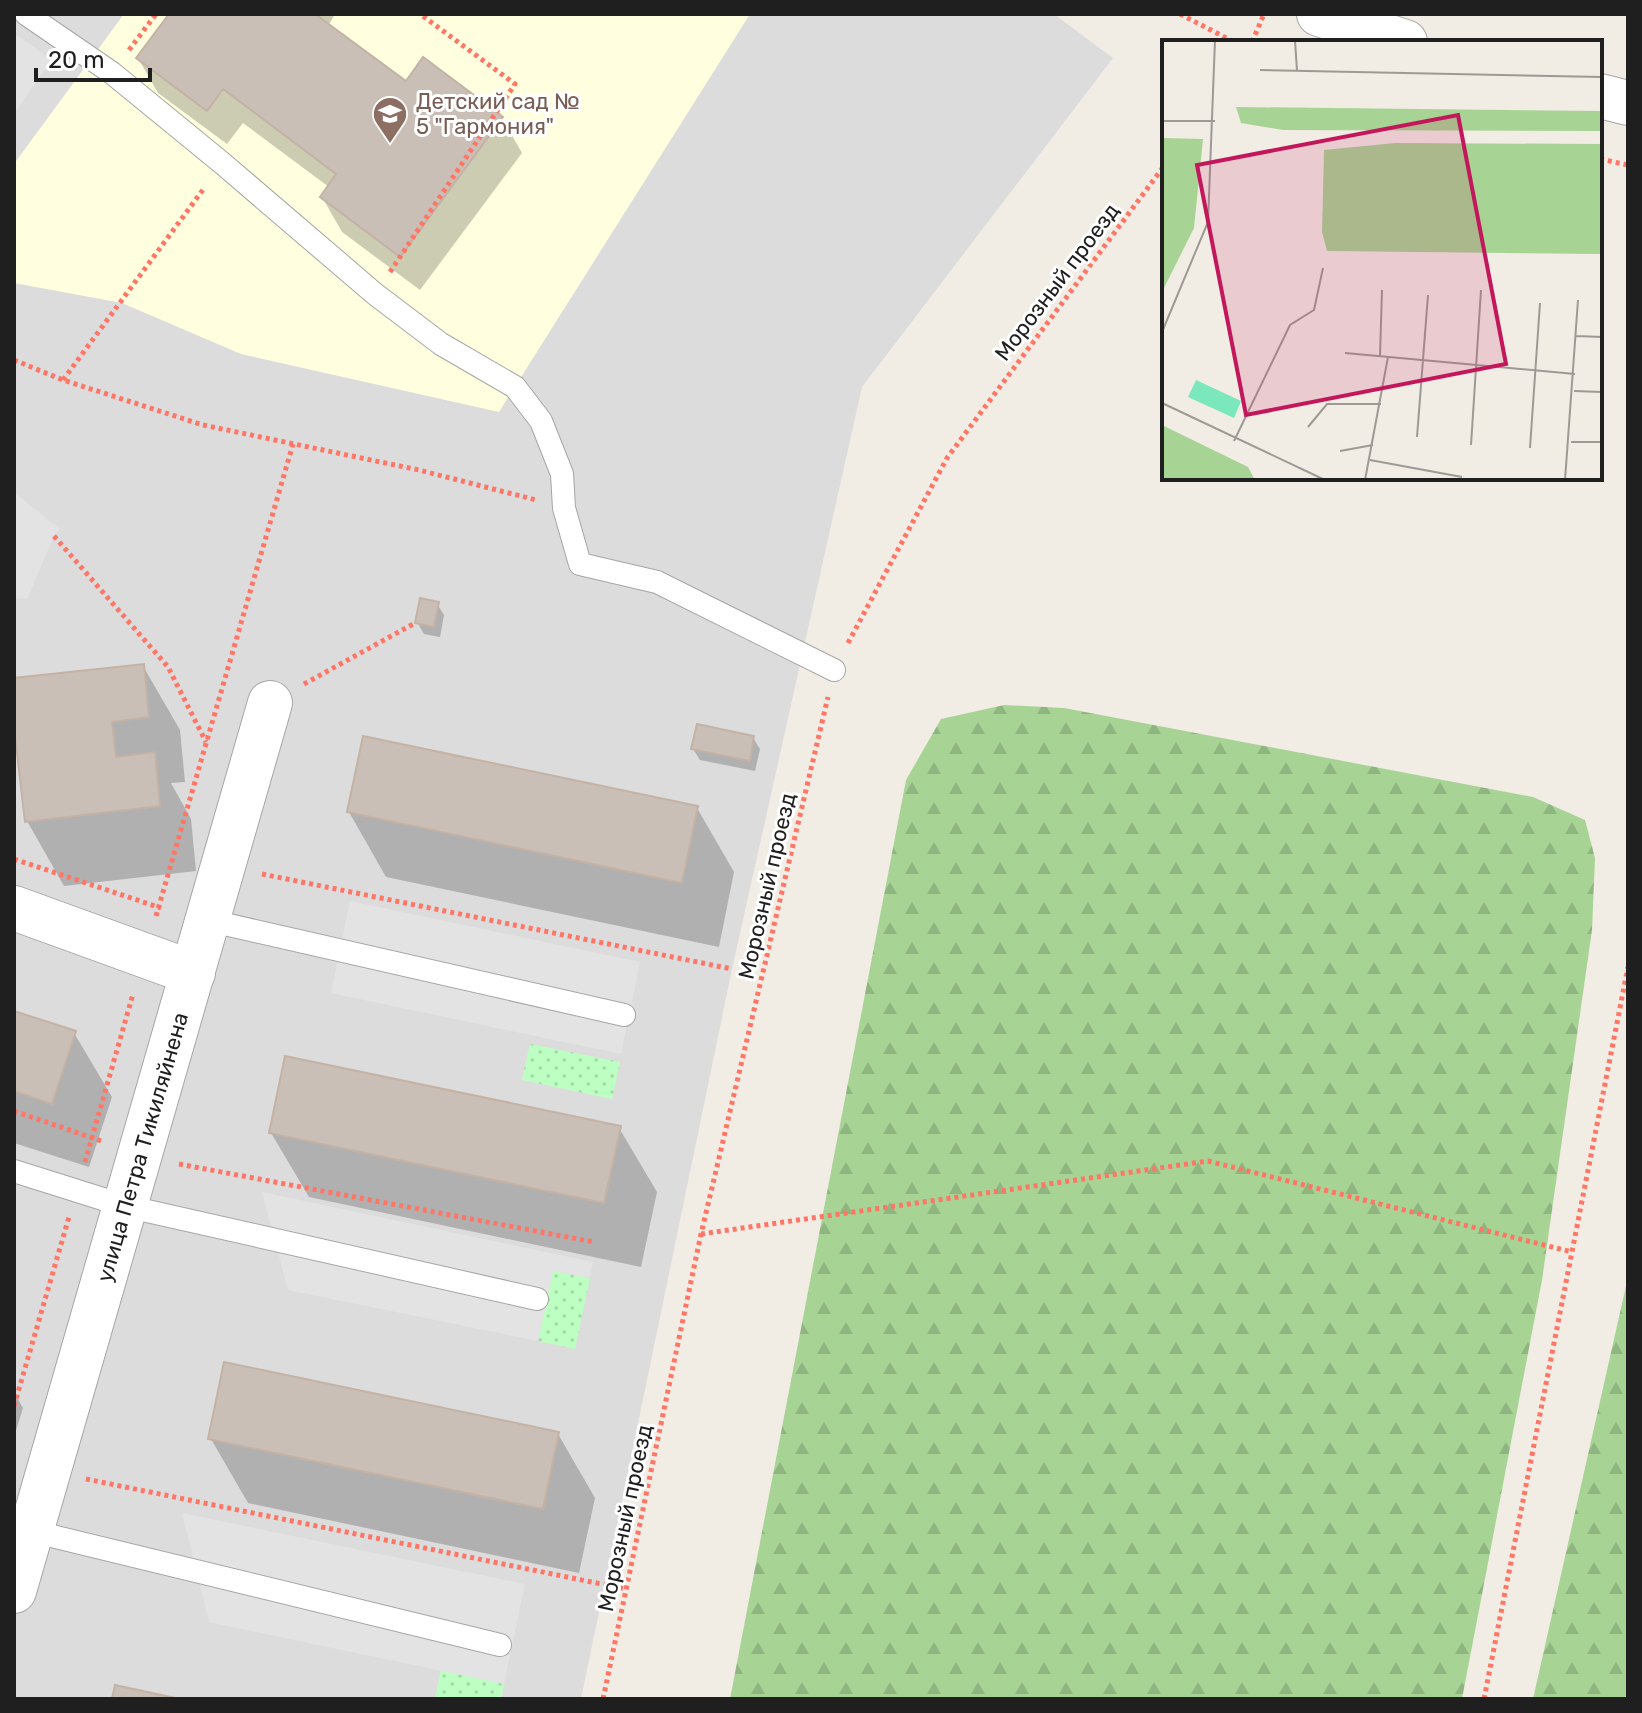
<svg xmlns="http://www.w3.org/2000/svg" width="1642" height="1713" viewBox="0 0 1642 1713" font-family="Rubik,sans-serif">
	<style>
		.residential { fill: #dddcdc }
		.education { fill: #ffffdf }
		.forest { fill: url(#forest-firs) }
		.park { fill: url(#park-dots) }
		.parking { fill: #e3e3e3 }
		.shadow { fill: #0003 }
		.building { fill: #c9bfb7; stroke: #c4b2a5; stroke-width: 2 }
		.lines { fill: none; stroke-linecap: round; stroke-linejoin: round }
		.service-casing { stroke: #a6a6a6; stroke-width: 24 }
		.minor-casing { stroke: #a6a6a6; stroke-width: 46 }
		.path { stroke: #ff7667; stroke-width: 5; stroke-dasharray: 4 4; stroke-linecap: butt }
		.service { stroke: #fff; stroke-width: 22 }
		.minor { stroke: #fff; stroke-width: 44 }
		.labels { text-anchor: middle; dominant-baseline: central; stroke-width: 6; stroke-linejoin: round; paint-order: stroke }
		.education-label { font-size: 22px; fill: #785e54; stroke: #fff; text-anchor: start }
		.street-label { font-size: 22px; fill: #1f1f1f; stroke: #fff }
		.inset-road { fill: none; stroke: #9d9a95; stroke-width: 2 }
		.view { fill: #c2185b; fill-opacity: 0.15; stroke: #c2185b; stroke-width: 4 }
		.inset-edge { fill: none; stroke: #1f1f1f; stroke-width: 4 }
	</style>
	<defs>
		<pattern id="forest-firs" width="22" height="20" patternUnits="userSpaceOnUse" patternTransform="scale(2)"><rect width="22" height="20" fill="#a7d495"/><path d="M5 1l3.5 6h-7zM16 11l3.5 6h-7z" fill="#8fb680"/></pattern>
		<pattern id="park-dots" width="8" height="8" patternUnits="userSpaceOnUse" patternTransform="scale(2)"><rect width="8" height="8" fill="#bdffc2"/><path d="M2 2h.1M6 6h.1" fill="none" stroke="#a2daa6" stroke-width="1.8" stroke-linecap="round"/></pattern>
	</defs>
	<rect width="100%" height="100%" fill="#f1ece4"/>
	<polygon class="residential" points="14,14 1054,14 1113,58 862,387 732,969 581,1699 14,1699"/>
	<polygon class="education" points="124,14 750,14 499,412 241,354 122,303 14,283 14,164"/>
	<g class="forest">
		<polygon points="1004,705 1064,708 1533,797 1585,820 1595,858 1592,930 1542,1280 1462,1699 730,1699 906,780 941,719"/>
		<polygon points="1628,1277 1628,1699 1533,1699"/>
	</g>
	<g class="park">
		<polygon points="530,1044 620,1062 612,1099 522,1080"/>
		<polygon points="553,1271 590,1278 575,1349 538,1341"/>
		<polygon points="441,1670 504,1684 501,1699 435,1699"/>
	</g>
	<g class="parking">
		<polygon points="14,33 52,60 14,114"/>
		<polygon points="14,492 60,529 54,536 27,599 14,598"/>
		<polygon points="350,901 640,962 621,1054 331,993"/>
		<polygon points="262,1192 593,1262 590,1278 553,1271 538,1341 288,1290"/>
		<polygon points="182,1513 525,1584 504,1684 209,1622"/>
	</g>
	<g class="shadow">
		<polygon points="171,14 335,14 328,26 406,84 502,118 522,153 420,290 342,232 322,197 329,187 243,123 227,144 158,93 138,58"/>
		<polygon points="437,604 444,615 440,637 424,634 417,622"/>
		<polygon points="143,666 180,730 185,782 171,783 191,819 196,871 64,886 27,821 14,709 14,680"/>
		<polygon points="753,738 760,749 755,771 700,760 693,749"/>
		<polygon points="697,808 734,872 719,947 386,877 349,812"/>
		<polygon points="14,1014 74,1033 112,1097 89,1167 14,1143"/>
		<polygon points="619,1128 657,1192 641,1267 309,1197 271,1133"/>
		<polygon points="14,1392 23,1408 14,1437"/>
		<polygon points="558,1434 595,1498 579,1573 248,1503 211,1439"/>
	</g>
	<g class="building">
		<polygon points="169,14 315,14 406,81 423,57 503,117 400,257 320,197 336,174 223,89 207,111 136,58"/>
		<polygon points="420,598 439,602 434,627 415,623"/>
		<polygon points="144,664 149,717 112,722 116,757 155,752 160,806 25,822 14,727 14,678"/>
		<polygon points="697,724 754,736 750,761 691,749"/>
		<polygon points="363,736 698,806 682,883 347,812"/>
		<polygon points="14,1011 76,1031 52,1104 14,1091"/>
		<polygon points="285,1056 621,1126 604,1203 269,1133"/>
		<polygon points="224,1362 559,1432 543,1509 208,1439"/>
		<polygon points="115,1685 180,1699 112,1699"/>
	</g>
	<g class="lines">
		<defs>
			<g id="service">
				<polyline points="26,14 112,73 222,163 375,294 441,344 515,387 541,421 562,474 564,508 580,564 657,582 834,670"/>
				<polyline points="207,920 624,1015"/>
				<polyline points="14,1171 125,1206 537,1299"/>
				<polyline points="23,1529 500,1645"/>
			</g>
			<g id="minor">
				<polyline points="1319,14 1405,42"/>
				<polyline points="1600,96 1628,103"/>
				<polyline points="14,908 193,973"/>
				<path id="s1" d="M14,1591L270,703"/>
			</g>
		</defs>
		<use href="#service" class="service-casing"/>
		<use href="#minor" class="minor-casing"/>
		<g class="path">
			<polyline points="1180,14 1234,42"/>
			<polyline points="1252,42 1264,14"/>
			<polyline points="129,50 156,14"/>
			<polyline points="1600,159 1628,165"/>
			<polyline points="390,272 515,84 420,14"/>
			<polyline points="14,360 63,380 203,425 419,470 536,500"/>
			<polyline points="63,380 205,187"/>
			<polyline points="54,536 168,667 206,742"/>
			<polyline points="848,643 947,458 1164,166"/>
			<polyline points="304,684 415,623"/>
			<polyline points="14,859 161,908"/>
			<polyline points="262,874 732,969"/>
			<polyline points="156,916 293,444"/>
			<polyline points="14,1111 104,1142"/>
			<polyline points="85,1162 133,994"/>
			<polyline points="179,1164 594,1242"/>
			<polyline points="701,1234 1208,1161 1572,1252"/>
			<polyline points="14,1406 69,1217"/>
			<polyline points="86,1479 626,1589"/>
			<polyline points="603,1699 701,1234 828,697"/>
			<polyline points="1484,1699 1628,967"/>
		</g>
		<use href="#service" class="service"/>
		<use href="#minor" class="minor"/>
	</g>
	<defs>
		<symbol id="school-pin" viewBox="-11 -11 22 30"><path d="M0 17L-7.5 6A9.5 9.5 0 1 1 7.5 6Z" fill="#8d6e63" stroke="#fff"/><path d="M0-5L7-2L0 1L-7-2ZM-4 1L0 2.5L4 1V4Q0 6-4 4Z" fill="#fff"/></symbol>
	</defs>
	<g fill-rule="evenodd">
		<use href="#school-pin" x="370" y="94" width="40" height="54"/>
	</g>
	<g class="labels">
		<g class="education-label">
			<text x="416" y="101">Детский сад №<tspan x="416" dy="25">5 "Гармония"</tspan></text>
		</g>
		<g class="street-label">
			<text transform="translate(1057 282) rotate(-53)">Морозный проезд</text>
			<text transform="translate(767 886) rotate(-77)">Морозный проезд</text>
			<text stroke="none"><textPath href="#s1" startOffset="462">улица Петра Тикиляйнена</textPath></text>
			<text transform="translate(625 1518) rotate(-78)">Морозный проезд</text>
		</g>
	</g>
	<g transform="translate(1162 40)">
		<rect width="440" height="440" fill="#f1ece4"/>
		<path d="M74,67L440,71V91L121,90L79,83ZM0,98L41,99L32,188L0,252ZM233,103L440,104V214L165,211L160,192L162,110ZM0,385L86,427L93,440H0Z" fill="#a7d495"/>
		<path d="M34,340L79,361L72,378L26,357Z" fill="#7ae7bd"/>
		<path class="inset-road" d="M133,0L135,31M98,30L440,37M0,81H53M0,292L46,182L53,0M414,296L440,297M183,313L413,334M218,316L220,250M412,351L440,352M0,363L163,440M146,387L165,364H219M255,397L266,255M72,401L128,285L152,270L161,228M409,402H440M309,405L319,250M368,408L378,263M178,411L211,405M208,420L300,437M203,440L226,317M403,440L416,260"/>
		<path class="view" d="M296,75L344,324L84,375L35,125Z"/>
		<rect width="440" height="440" class="inset-edge"/>
	</g>
	<rect width="1642" height="1713" fill="none" stroke="#1f1f1f" stroke-width="32"/>
	<path d="M36 68v12h114v-12" fill="none" stroke="#1f1f1f" stroke-width="4"/>
	<text x="48" y="68" font-size="24" fill="#1f1f1f" stroke="#ffffff" stroke-width="6" paint-order="stroke">20 m</text>
</svg>
